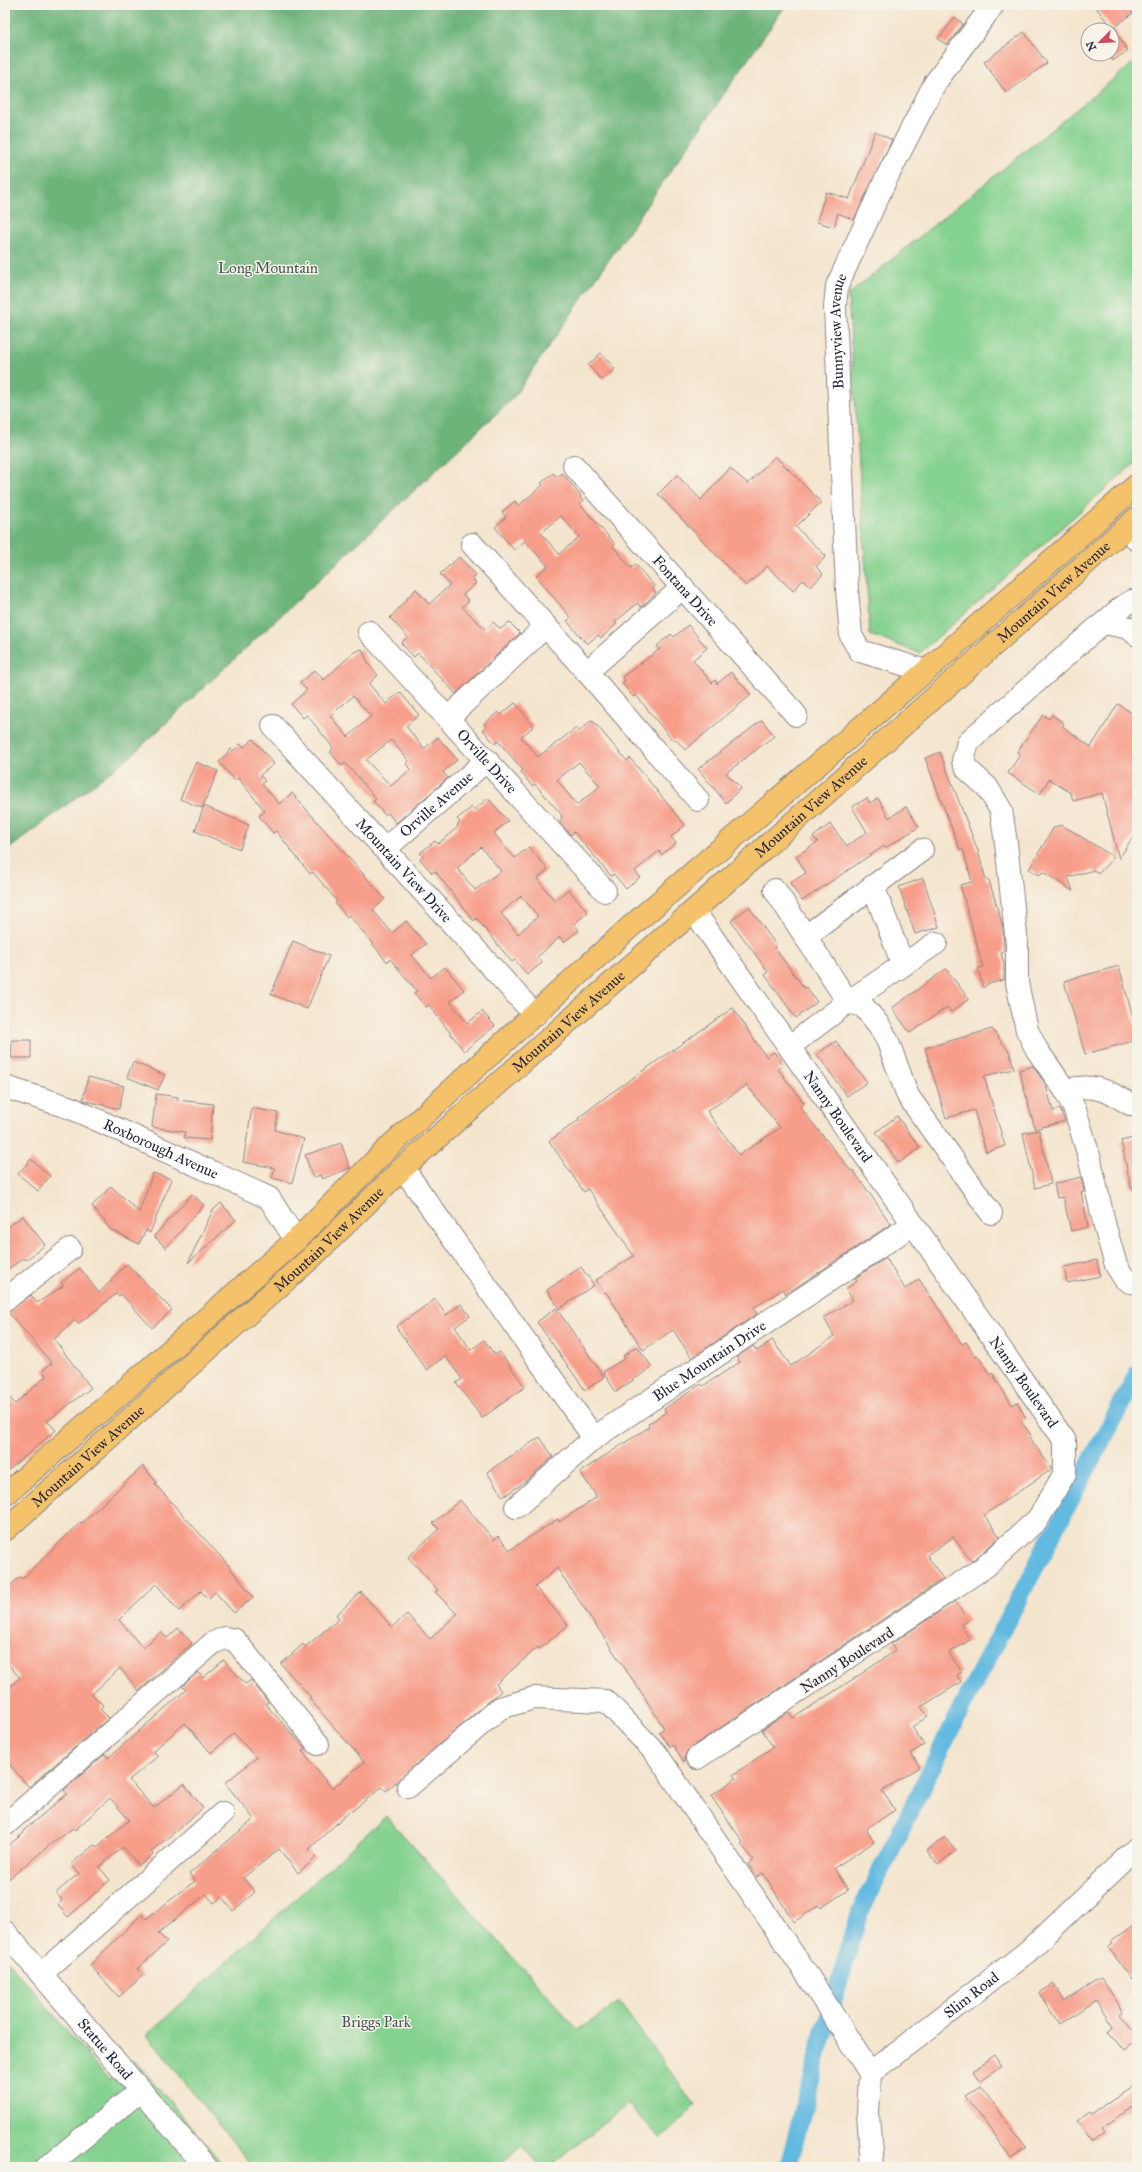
<svg xmlns="http://www.w3.org/2000/svg" width="1142" height="2172" viewBox="0 0 1142 2172" font-family="'IM FELL Great Primer',serif">
	<style>
		.green { fill: #86d290; stroke: #547a66 }
		.forest { fill: #6cb47a; stroke: #476b5a }
		.lines { fill: none; stroke-linecap: round; stroke-linejoin: round }
		.canal { stroke: #64bae0; stroke-width: 18 }
		.building { fill: #f79e8a; fill-rule: evenodd }
		.minor-casing { stroke: #8b8484; stroke-width: 24 }
		.major-casing { stroke: #8b8484; stroke-width: 24 }
		.minor { stroke: #fff; stroke-width: 22 }
		.major { stroke: #f3c26a; stroke-width: 22 }
		.labels { text-anchor: middle; dominant-baseline: central; stroke-width: 3; stroke-linejoin: round; paint-order: stroke }
		.park-label { font-size: 15px; fill: #405754; stroke: #f7f3e8 }
		.street-label { font-size: 15px; fill: #22223b; stroke: #f7f3e8 }
	</style>
	<rect width="100%" height="100%" fill="#f7f3e8"/>
	<filter id="ink" filterUnits="userSpaceOnUse"><feTurbulence type="fractalNoise" baseFrequency=".025" numOctaves="2"/><feDisplacementMap in="SourceGraphic" scale="8" xChannelSelector="R" yChannelSelector="G"/><feConvolveMatrix kernelMatrix="1 2 1 2 8 2 1 2 1" color-interpolation-filters="sRGB"/></filter>
	<filter id="wash" filterUnits="userSpaceOnUse"><feTurbulence type="fractalNoise" baseFrequency=".012" numOctaves="4" result="noise"/><feDisplacementMap in="SourceGraphic" scale="16" xChannelSelector="R" yChannelSelector="G"/><feGaussianBlur stdDeviation="0.9" result="paint"/><feColorMatrix in="noise" values="0 0 0 0 0 0 0 0 0 0 0 0 0 0 0 0 0 1.4 0 .05"/><feComposite in="paint" operator="in"/></filter>
	<g filter="url(#wash)">
		<rect width="100%" height="100%" fill="#f4e5ce"/>
		<g class="green">
			<polygon points="1137,60 1137,461 920,653 870,635 848,295"/>
			<polygon points="386,1816 578,2030 619,2002 695,2106 661,2139 628,2104 549,2167 540,2167 522,2146 496,2167 253,2167 147,2035"/>
			<polygon points="5,1958 109,2080 134,2059 225,2167 5,2167"/>
		</g>
		<polygon class="forest" points="5,5 786,5 513,398 132,755 5,852"/>
		<g class="lines">
			<polyline class="canal" points="788,2167 819,2049 860,1912 967,1697 1137,1374"/>
		</g>
		<g id="blocks">
			<g class="building">
				<polygon points="1094,5 1137,5 1137,10 1113,28 1128,51 1112,61 1112,28"/>
				<polygon points="955,17 963,24 947,45 938,39"/>
				<polygon points="1024,32 1047,63 1006,93 984,62"/>
				<polygon points="875,132 892,140 854,220 838,213 834,227 817,222 826,192 849,199"/>
				<polygon points="601,353 615,369 602,380 588,365"/>
				<polygon points="775,456 821,502 796,527 826,556 816,567 823,574 811,587 803,580 793,591 767,566 746,586 658,494 677,475 701,500 730,468 748,484"/>
				<path d="M553,473L557,477L562,473L581,496L580,497L583,501L580,504L615,544L613,546L631,568L635,564L655,587L653,589L656,593L641,607L638,603L615,622L617,624L601,638L598,635L587,644L567,621L571,618L536,576L548,566L525,541L514,550L495,527L506,517L502,512L515,501L518,506L543,485L541,483ZM561,516L579,537L559,554L541,533Z"/>
				<polygon points="459,557 476,575 472,579 476,583 463,595 469,601 462,607 486,630 493,622 501,629 509,622 520,633 456,694 418,653 414,657 401,643 408,637 390,618 416,589 429,604 450,585 440,574"/>
				<polygon points="688,625 707,648 693,660 712,683 715,680 717,684 731,672 751,695 685,750 676,739 673,741 636,695 633,697 622,683 625,681 622,677 660,649 657,646 671,634 674,637"/>
				<path d="M362,649L369,665L378,675L369,684L386,704L400,692L419,715L406,726L424,749L438,737L457,760L443,772L448,778L396,823L388,813L385,815L373,801L376,799L358,777L345,763L342,766L330,752L333,749L331,745L307,715L303,718L291,704L307,690L300,683L315,670L324,680L354,652ZM353,696L371,716L348,737L330,716ZM391,740L409,761L406,764L411,769L391,786L366,760Z"/>
				<path d="M515,703L534,726L521,737L538,757L576,728L578,732L592,720L627,761L630,758L685,825L671,837L676,843L661,855L659,851L635,871L640,877L626,889L614,874L611,876L574,832L571,835L559,821L562,818L561,814L535,784L532,786L521,772L523,770L498,741L495,744L483,730L486,727L484,724L498,712L501,715ZM579,762L600,786L577,805L557,780Z"/>
				<polygon points="1118,704 1135,715 1137,726 1137,830 1119,859 1102,793 1073,801 1071,793 1049,779 1040,794 1008,773 1020,755 1017,752 1043,715 1049,719 1052,715 1064,723 1062,726 1091,747"/>
				<polygon points="762,720 774,736 726,773 741,788 726,803 698,769"/>
				<polygon points="253,739 274,764 260,775 265,781 262,784 279,804 292,793 385,899 373,910 392,933 406,921 426,944 412,955 431,978 445,967 464,990 450,1002 468,1023 482,1011 495,1026 464,1051 429,1005 426,1007 414,993 417,991 390,959 387,962 349,915 347,917 335,903 337,901 313,872 310,874 276,831 273,833 259,816 265,811 238,778 235,781 219,762 231,749 233,751 240,744 244,747"/>
				<polygon points="940,752 978,851 986,880 989,880 1003,927 1004,952 1001,953 1004,964 1004,980 988,984 983,988 978,968 983,967 960,885 972,882 963,849 960,850 925,758"/>
				<polygon points="196,762 218,771 202,808 180,799"/>
				<path d="M488,798L508,821L494,833L505,847L515,858L529,847L548,870L537,879L555,901L568,889L588,912L574,924L579,930L564,942L560,937L537,957L542,963L527,975L515,960L512,962L476,918L474,921L435,871L432,873L420,859L423,856L420,853L435,841L438,844L458,827L457,825L460,822L457,819L472,807L474,810ZM481,847L501,871L475,890L457,868ZM521,896L538,916L518,934L501,913Z"/>
				<polygon points="867,798 870,803 878,798 889,818 906,807 919,827 885,848 884,846 802,901 790,883 806,873 796,856 818,842 813,837 830,824 847,846 867,832 852,807"/>
				<polygon points="204,806 249,825 240,849 195,831"/>
				<polygon points="1062,825 1114,857 1098,874 1094,870 1068,877 1073,891 1043,872 1039,875 1029,869 1054,827"/>
				<polygon points="923,878 939,927 915,934 899,887"/>
				<polygon points="749,907 776,945 774,947 804,988 806,987 817,1002 796,1018 765,975 768,972 731,921"/>
				<polygon points="293,941 329,956 307,1009 271,994"/>
				<polygon points="1119,966 1137,1033 1137,1040 1085,1054 1064,981"/>
				<polygon points="946,969 969,999 951,1012 947,1007 910,1033 892,1008"/>
				<path d="M733,1008L766,1057L774,1052L783,1065L778,1069L804,1103L800,1107L851,1171L853,1170L891,1224L786,1294L783,1289L753,1308L757,1314L692,1358L673,1330L643,1350L606,1292L604,1293L596,1280L634,1256L588,1189L584,1192L549,1141L579,1120L578,1118L611,1093ZM747,1085L780,1128L739,1155L707,1111Z"/>
				<polygon points="992,1029 1010,1053 1014,1069 984,1076 1005,1146 986,1152 974,1110 946,1118 925,1048"/>
				<polygon points="12,1040 31,1040 31,1058 11,1058"/>
				<polygon points="836,1041 867,1082 847,1096 817,1054"/>
				<polygon points="133,1062 165,1075 158,1090 127,1077"/>
				<polygon points="1033,1066 1046,1085 1053,1111 1060,1109 1065,1121 1035,1129 1019,1070"/>
				<polygon points="88,1077 124,1086 119,1109 83,1100"/>
				<polygon points="156,1094 178,1097 177,1100 213,1104 210,1140 184,1138 185,1132 152,1127"/>
				<polygon points="252,1108 278,1113 275,1130 304,1139 292,1183 272,1178 275,1168 243,1162"/>
				<polygon points="897,1116 920,1148 899,1163 876,1132"/>
				<polygon points="1039,1130 1051,1184 1035,1188 1023,1133"/>
				<polygon points="1137,1137 1137,1187 1131,1188 1121,1141"/>
				<polygon points="341,1143 350,1168 322,1179 320,1175 313,1178 305,1155"/>
				<polygon points="31,1159 50,1176 38,1191 18,1174"/>
				<polygon points="153,1173 171,1179 150,1233 146,1230 139,1244 110,1229 92,1206 111,1186 139,1212"/>
				<polygon points="1081,1177 1084,1191 1081,1192 1088,1227 1071,1231 1063,1197 1057,1198 1054,1184"/>
				<polygon points="192,1194 204,1205 166,1248 154,1236"/>
				<polygon points="221,1203 236,1220 188,1263 213,1210"/>
				<polygon points="23,1216 45,1245 26,1260 24,1258 5,1271 5,1229"/>
				<polygon points="886,1258 905,1289 919,1279 962,1344 966,1342 976,1357 978,1356 990,1375 992,1373 1012,1405 1017,1402 1026,1418 1021,1421 1031,1435 1029,1437 1052,1469 984,1515 1000,1537 978,1556 971,1561 953,1537 927,1555 943,1579 690,1748 686,1753 684,1762 673,1745 670,1747 659,1732 664,1728 645,1698 557,1568 535,1587 568,1625 540,1649 538,1647 496,1684 501,1691 386,1791 382,1787 352,1811 351,1810 308,1850 316,1858 298,1873 279,1849 243,1878 255,1892 233,1911 222,1897 214,1903 206,1894 158,1933 167,1942 137,1969 143,1975 119,1997 90,1965 142,1914 146,1919 195,1881 189,1874 254,1819 225,1783 256,1758 234,1733 211,1753 185,1723 153,1751 158,1756 129,1780 154,1808 184,1784 203,1808 151,1852 153,1854 139,1866 123,1847 99,1867 110,1880 68,1917 58,1905 62,1900 56,1893 79,1873 71,1864 94,1845 97,1847 129,1820 110,1798 75,1830 73,1828 57,1839 5,1882 5,1848 24,1833 23,1831 67,1794 64,1790 105,1754 108,1758 186,1690 182,1686 198,1672 203,1678 224,1660 245,1684 251,1680 268,1702 265,1704 305,1748 302,1751 332,1789 364,1762 309,1698 311,1697 281,1664 303,1644 305,1647 339,1619 336,1615 361,1592 392,1627 407,1614 430,1639 457,1614 435,1592 438,1590 408,1557 439,1529 433,1523 460,1500 494,1540 498,1536 510,1550 558,1519 559,1522 597,1497 580,1472 649,1427 648,1424 666,1412 664,1409 701,1384 703,1386 740,1362 737,1357 753,1346 757,1351 772,1340 791,1366 834,1336 824,1318 853,1300 846,1289 857,1281 855,1278"/>
				<polygon points="1097,1260 1100,1276 1067,1283 1064,1267"/>
				<polygon points="127,1264 172,1310 152,1328 121,1294 119,1296 116,1294 78,1324 75,1320 54,1339 91,1388 47,1421 56,1430 5,1473 5,1392 15,1404 46,1376 43,1370 52,1363 8,1312 31,1295 37,1303 63,1286 61,1283 80,1268 99,1293"/>
				<polygon points="581,1267 594,1285 559,1309 547,1290"/>
				<polygon points="435,1299 446,1315 461,1304 470,1316 455,1327 471,1350 484,1340 495,1355 500,1352 525,1387 482,1418 456,1383 462,1379 445,1356 427,1370 396,1327"/>
				<polygon points="556,1308 604,1377 585,1390 537,1322"/>
				<polygon points="637,1346 652,1367 616,1392 603,1372 625,1358 623,1356"/>
				<polygon points="540,1437 553,1457 526,1481 503,1497 487,1472"/>
				<polygon points="143,1466 157,1483 155,1484 229,1566 253,1597 234,1613 215,1592 208,1599 201,1591 179,1611 156,1584 119,1620 143,1648 161,1632 167,1638 178,1628 192,1643 139,1691 120,1668 92,1694 103,1705 100,1709 109,1718 29,1787 5,1759 5,1691 20,1678 5,1661 5,1590 20,1577 22,1579 81,1522 82,1523"/>
				<polygon points="955,1601 968,1621 961,1625 970,1640 949,1653 962,1672 957,1675 961,1682 921,1707 928,1716 912,1727 924,1745 911,1753 920,1767 882,1791 895,1810 866,1829 874,1842 834,1868 848,1890 821,1908 819,1905 794,1922 763,1873 757,1877 748,1864 753,1860 741,1844 743,1842 711,1796 736,1778 733,1775 773,1747 762,1730 789,1712 793,1718 858,1676 895,1651 891,1644"/>
				<polygon points="945,1837 956,1850 938,1865 927,1851"/>
				<polygon points="1137,1923 1137,1986 1108,1947 1113,1944 1111,1942"/>
				<polygon points="1101,1978 1124,2012 1121,2014 1137,2034 1137,2041 1124,2051 1108,2031 1113,2026 1096,2000 1059,2024 1039,1993 1054,1984 1065,2001"/>
				<polygon points="994,2055 1002,2067 981,2081 973,2070"/>
				<polygon points="1137,2084 1137,2104 1102,2127 1105,2131 1091,2141 1077,2121 1091,2111 1093,2113"/>
				<polygon points="981,2086 1026,2148 1011,2159 966,2096"/>
			</g>
		</g>
	</g>
	<g filter="url(#ink)">
		<use href="#blocks" fill-opacity="0" stroke="#8b8484" stroke-width="1"/>
		<g class="lines">
			<defs>
				<g id="minor">
					<path id="s1" d="M574,466L796,715"/>
					<polyline points="1127,528 1137,540"/>
					<polyline points="472,544 587,672 698,800"/>
					<path d="M1132,601C1116,609 1111,619 1097,628L968,742L963,761L967,769L987,787L1001,810L1006,843L1017,944V983L1027,1030L1037,1050L1065,1090L1075,1110L1089,1156L1105,1227L1116,1265L1124,1278L1130,1282H1137"/>
					<polyline points="1105,623 1129,628 1137,635"/>
					<path id="s2" d="M369,632L605,891"/>
					<path id="s3" d="M926,671L860,651L851,636L847,590L835,307L837,286L885,181L935,83L993,5"/>
					<polyline points="587,672 683,587"/>
					<polyline points="448,718 546,626"/>
					<path id="s4" d="M273,726L535,1015"/>
					<path id="s5" d="M385,849L487,760"/>
					<polyline points="873,886 903,965"/>
					<polyline points="775,890 848,1002 790,1046"/>
					<path id="s6" d="M694,911L1065,1441V1473L1038,1519L986,1566L697,1758"/>
					<polyline points="805,937 922,850"/>
					<polyline points="936,943 848,1002 863,1006 879,1025 888,1042 908,1096 991,1213"/>
					<path id="s7" d="M5,1087L71,1108L269,1198L296,1240"/>
					<path d="M1065,1090C1093,1084 1106,1089 1130,1104"/>
					<polyline points="403,1168 594,1438"/>
					<polyline points="5,1300 70,1249"/>
					<path id="s8" d="M516,1507L594,1438L912,1225"/>
					<polyline points="408,1787 500,1708 534,1698 606,1701 656,1753 808,1976 870,2073"/>
					<polyline points="5,1825 213,1643 225,1638 235,1640 318,1744"/>
					<path id="s9" d="M5,1932L206,2167"/>
					<polyline points="41,1974 223,1813"/>
					<polyline points="47,2167 141,2090"/>
					<path id="s10" d="M872,2167L868,2114L870,2073L1027,1952L1137,1848"/>
				</g>
				<g id="major">
					<polyline points="5,1495 296,1240 388,1148 629,928 926,671 1137,485"/>
					<path id="s11" d="M5,1530L313,1256L403,1168L1137,518"/>
				</g>
			</defs>
			<use href="#minor" class="minor-casing"/>
			<use href="#major" class="major-casing"/>
			<use href="#minor" class="minor"/>
			<use href="#major" class="major"/>
		</g>
	</g>
	<g class="labels">
		<g class="park-label">
			<text x="268" y="268">Long Mountain</text>
			<text x="376" y="2022">Briggs Park</text>
		</g>
		<g class="street-label">
			<text stroke="none"><textPath href="#s3" startOffset="392">Bunnyview Avenue</textPath></text>
			<text stroke="none"><textPath href="#s1" startOffset="167">Fontana Drive</textPath></text>
			<text stroke="none"><textPath href="#s11" startOffset="1407">Mountain View Avenue</textPath></text>
			<text stroke="none"><textPath href="#s2" startOffset="175">Orville Drive</textPath></text>
			<text stroke="none"><textPath href="#s5" startOffset="68">Orville Avenue</textPath></text>
			<text stroke="none"><textPath href="#s11" startOffset="1083">Mountain View Avenue</textPath></text>
			<text stroke="none"><textPath href="#s4" startOffset="195">Mountain View Drive</textPath></text>
			<text stroke="none"><textPath href="#s11" startOffset="759">Mountain View Avenue</textPath></text>
			<text stroke="none"><textPath href="#s6" startOffset="251">Nanny Boulevard</textPath></text>
			<text stroke="none"><textPath href="#s7" startOffset="168">Roxborough Avenue</textPath></text>
			<text stroke="none"><textPath href="#s11" startOffset="435">Mountain View Avenue</textPath></text>
			<text stroke="none"><textPath href="#s8" startOffset="243">Blue Mountain Drive</textPath></text>
			<text stroke="none"><textPath href="#s6" startOffset="575">Nanny Boulevard</textPath></text>
			<text stroke="none"><textPath href="#s11" startOffset="111">Mountain View Avenue</textPath></text>
			<text transform="translate(847 1660) rotate(-33)">Nanny Boulevard</text>
			<text stroke="none"><textPath href="#s10" startOffset="222">Slim Road</textPath></text>
			<text stroke="none"><textPath href="#s9" startOffset="154">Statue Road</textPath></text>
		</g>
	</g>
	<rect width="1142" height="2172" fill="none" stroke="#f7f3e8" stroke-width="20"/>
	<g transform="translate(1100 42) rotate(246)"><circle r="19" fill="#f7f3e8" stroke="#a29fa3"/>
	<path d="M0-3L7 15L0 10L-7 15Z" fill="#d1495b"/>
	<text y="-6" font-size="11" font-weight="bold" text-anchor="middle" fill="#22223b">N</text>
	</g>
</svg>
